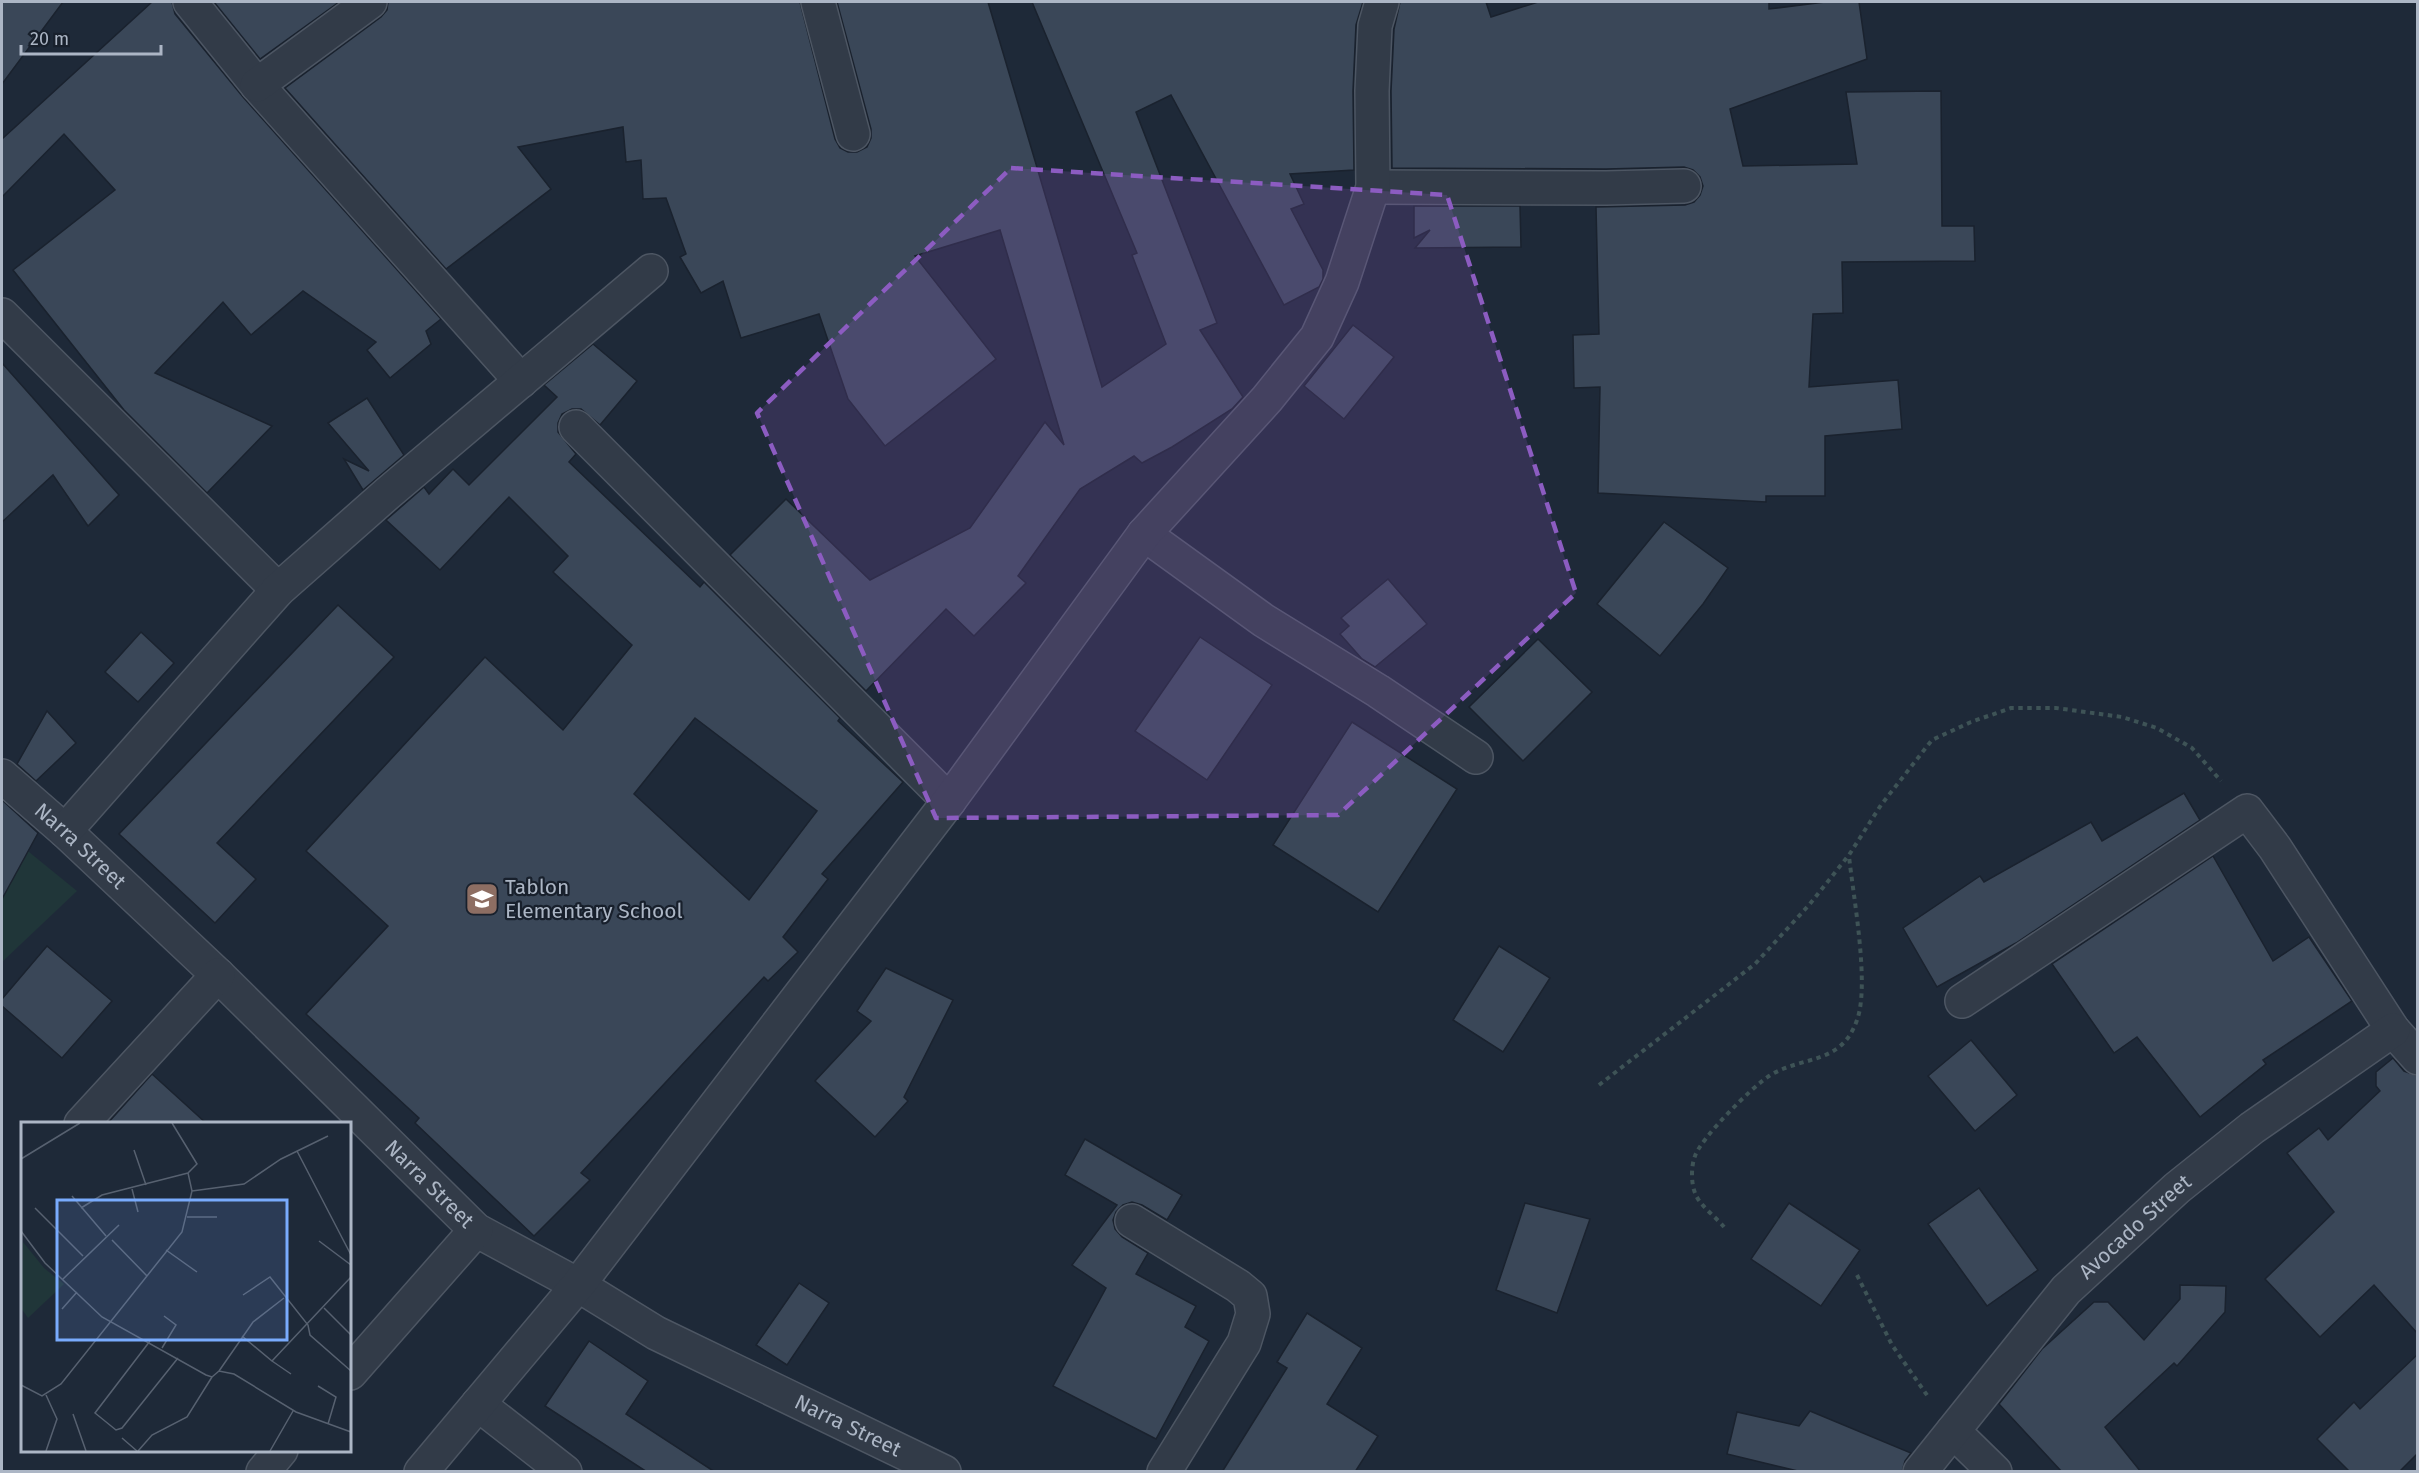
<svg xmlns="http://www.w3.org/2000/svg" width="2419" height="1473" viewBox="0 0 2419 1473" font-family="'Fira Sans',sans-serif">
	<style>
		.green { fill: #203639 }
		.building { fill: #3a4758; stroke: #1a222e; stroke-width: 1.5; fill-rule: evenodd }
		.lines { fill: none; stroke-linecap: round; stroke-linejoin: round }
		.minor-casing { stroke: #4d5663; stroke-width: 36 }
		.path { stroke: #3e5356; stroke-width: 4; stroke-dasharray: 4.5 4.5; stroke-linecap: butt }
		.minor { stroke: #323b48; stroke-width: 33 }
		.marked { fill: #8c5cc1; fill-opacity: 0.2; stroke: #8c5cc1; stroke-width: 4.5; stroke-dasharray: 12 8; stroke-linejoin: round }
		.labels { text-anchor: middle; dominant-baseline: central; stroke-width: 4.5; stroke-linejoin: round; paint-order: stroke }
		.street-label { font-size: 21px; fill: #acb6c5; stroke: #18202c }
		.poi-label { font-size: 21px; fill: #acb6c5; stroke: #18202c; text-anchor: start }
		.inset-road { fill: none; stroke: #576170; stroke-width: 1.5 }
		.view { fill: #79abfd; fill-opacity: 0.15; stroke: #79abfd; stroke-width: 3 }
		.inset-edge { fill: none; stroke: #acb6c5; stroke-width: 3 }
	</style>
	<rect width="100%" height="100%" fill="#1e2938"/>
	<polygon class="green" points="2,830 77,891 2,962"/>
	<g class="building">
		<polygon points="2,2 63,2 2,84"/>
		<polygon points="152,2 172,2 175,14 243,97 441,319 426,331 431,344 390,378 367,350 376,342 303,291 251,335 223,302 155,373 272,426 207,493 124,410 13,270 115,190 64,134 2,197 2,139"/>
		<polygon points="214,2 339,2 260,59"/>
		<polygon points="388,2 800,2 835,139 840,148 848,152 857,152 867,147 871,138 871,129 837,2 988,2 1102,387 1166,344 1132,255 1137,253 1032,2 1363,2 1356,25 1353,91 1354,170 1290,174 1304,204 1291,209 1323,270 1323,279 1319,287 1284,305 1171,95 1136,112 1217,323 1200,330 1243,397 1232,409 1172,447 1142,463 1134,456 1080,489 1018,576 1026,583 974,636 946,609 866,691 730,555 786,499 870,580 970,528 1045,422 1064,445 1000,230 915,256 996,359 885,446 848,399 819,314 741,338 723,281 701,293 680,257 686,254 666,198 643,199 641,160 626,162 623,127 518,147 551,189 446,269 285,88 381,17 387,10"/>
		<polygon points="1400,2 1486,2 1491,17 1538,2 1769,2 1769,9 1825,2 1859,2 1867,59 1730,109 1743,166 1857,164 1846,92 1941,91 1942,226 1974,226 1975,261 1842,262 1843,313 1813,314 1809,387 1898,380 1902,429 1825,436 1825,496 1766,496 1766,502 1598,493 1600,387 1574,388 1573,335 1599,334 1596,207 1685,205 1694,202 1700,195 1703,186 1700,177 1693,170 1684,167 1606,169 1392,168 1391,91 1394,29"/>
		<polygon points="1414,206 1520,206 1521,247 1415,248 1430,230 1414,238"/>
		<polygon points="1353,325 1394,357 1344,419 1304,386"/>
		<path d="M593,344L637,381L600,425L581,409H572L562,414L558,423V432L576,454L569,462L700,587L704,582L840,718L838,721L903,782L822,874L828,879L783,937L798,952L768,981L764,977L581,1173L590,1180L534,1236L415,1123L419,1118L306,1014L388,926L306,851L485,657L563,730L632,645L553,572L568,556L509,497L440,570L386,520L424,487L429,494L453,469L469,485L557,397L544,385ZM695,718L817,811L749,900L634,794Z"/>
		<polygon points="2,363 119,495 88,526 53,475 2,522"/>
		<polygon points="367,398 404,455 363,490 344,459 369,471 328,423"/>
		<polygon points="1664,522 1728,568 1703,604 1660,656 1597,604"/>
		<polygon points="1388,579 1427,624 1375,667 1362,659 1340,634 1349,626 1341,618"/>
		<polygon points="338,605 394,657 217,843 256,879 215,923 119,834"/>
		<polygon points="141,632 174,663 138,702 105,672"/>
		<polygon points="1200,637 1272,685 1207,780 1135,731"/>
		<polygon points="1538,639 1592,692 1523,761 1469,707"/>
		<polygon points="47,711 76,743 36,781 17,764"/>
		<polygon points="1352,722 1457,789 1378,912 1273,845"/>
		<polygon points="2184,793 2200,820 2016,943 1937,987 1903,928 1980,876 1984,882 2091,822 2102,841"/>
		<polygon points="2,800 38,833 2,899"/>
		<polygon points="2213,856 2273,961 2309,937 2352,1001 2263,1060 2266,1064 2200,1117 2137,1037 2114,1053 2052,964"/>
		<polygon points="47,946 112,1001 62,1058 2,1006 2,999"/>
		<polygon points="1499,946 1550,978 1503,1052 1453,1020"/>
		<polygon points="886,968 953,1000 904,1097 908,1101 875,1137 815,1081 871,1021 857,1011"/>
		<polygon points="1971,1040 2017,1095 1975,1131 1928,1076"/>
		<polygon points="2393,1058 2404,1071 2418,1076 2418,1334 2374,1285 2320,1337 2265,1279 2334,1212 2287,1153 2319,1128 2328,1140 2380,1091 2376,1086 2376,1072"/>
		<polygon points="152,1074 207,1124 107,1124"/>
		<polygon points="1085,1139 1182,1195 1167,1220 1142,1205 1132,1202 1123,1205 1116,1212 1113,1220 1115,1229 1122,1237 1148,1253 1136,1274 1196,1306 1185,1327 1209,1341 1156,1439 1053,1386 1106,1288 1072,1265 1117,1205 1065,1175"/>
		<polygon points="1979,1188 2038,1270 1987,1306 1928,1224"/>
		<polygon points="1525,1203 1590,1219 1557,1313 1496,1290"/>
		<polygon points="1789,1203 1860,1250 1821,1306 1751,1259"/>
		<polygon points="799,1283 829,1303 787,1365 756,1345"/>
		<polygon points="2180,1285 2226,1286 2225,1312 2177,1366 2174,1363 2105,1427 2141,1472 2062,1472 1999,1404 2042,1349 2094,1302 2108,1302 2144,1340 2180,1299"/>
		<polygon points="1307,1313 1362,1348 1327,1404 1378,1436 1355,1472 1222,1472 1287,1368 1277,1362"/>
		<polygon points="589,1341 648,1381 626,1414 715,1472 647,1472 545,1406"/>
		<polygon points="2418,1354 2418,1453 2399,1472 2350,1472 2317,1439 2354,1402 2360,1409"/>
		<polygon points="1810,1411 1911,1453 1905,1461 1902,1472 1802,1472 1727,1454 1737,1412 1799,1426"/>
	</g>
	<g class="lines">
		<defs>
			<g id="minor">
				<polyline points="190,2 257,85 521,381"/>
				<polyline points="818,2 853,134"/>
				<polyline points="257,85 370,2"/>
				<polyline points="1373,187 1606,188 1684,186"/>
				<polyline points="2,315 278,590"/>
				<polyline points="576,427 949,801"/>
				<polyline points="1144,534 1263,620 1378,691 1476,757"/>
				<path id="s1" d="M2,776L65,831L218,975L476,1230L578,1285L656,1333L944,1472"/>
				<polyline points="65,831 278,590 388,493 651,271"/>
				<polyline points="1962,1001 2247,811 2275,848 2393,1030 2418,1058"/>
				<polyline points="81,1124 218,975"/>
				<polyline points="1132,1221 1238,1286 1250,1296 1253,1314 1244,1343 1164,1472"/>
				<polyline points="350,1373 476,1230"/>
				<polyline points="478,1404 565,1472"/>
				<polyline points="1953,1431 1995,1472"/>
				<polyline points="263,1472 281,1450"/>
				<polyline points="421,1472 578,1285 949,801 1144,534 1267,399 1317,337 1342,282 1373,187 1372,91 1375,26 1382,2"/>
				<path id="s2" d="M1920,1472L2066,1290L2177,1188L2252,1128L2393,1030"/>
			</g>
		</defs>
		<use href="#minor" class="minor-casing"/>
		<g class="path">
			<polyline points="1599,1085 1755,964 1809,905 1849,855 1881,805 1932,740 1971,722 2011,708 2056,708 2122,717 2157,728 2192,748 2221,781"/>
			<path d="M1724,1227C1716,1217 1699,1205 1695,1193C1691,1183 1691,1166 1695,1156C1701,1138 1752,1087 1769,1076C1802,1055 1841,1066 1857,1020C1870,985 1853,895 1849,856"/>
			<polyline points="1857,1275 1892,1345 1929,1398"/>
		</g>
		<use href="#minor" class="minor"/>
	</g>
	<path class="marked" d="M1011,168L1447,195L1576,593L1338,815L936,818L757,413Z"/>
	<defs>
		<symbol id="school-square" viewBox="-11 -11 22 22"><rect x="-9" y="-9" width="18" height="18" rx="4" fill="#8d6e63" stroke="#18202c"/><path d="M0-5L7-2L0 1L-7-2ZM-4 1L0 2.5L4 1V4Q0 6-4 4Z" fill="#fff"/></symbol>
	</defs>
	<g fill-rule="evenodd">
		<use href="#school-square" x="463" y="880" width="38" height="38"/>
	</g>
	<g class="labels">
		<g class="street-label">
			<text stroke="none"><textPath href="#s1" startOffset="105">Narra Street</textPath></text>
			<text stroke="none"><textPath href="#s1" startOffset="591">Narra Street</textPath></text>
			<text stroke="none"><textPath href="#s2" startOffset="327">Avocado Street</textPath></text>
			<text stroke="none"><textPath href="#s1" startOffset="1077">Narra Street</textPath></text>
		</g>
		<g class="poi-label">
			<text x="505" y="887">Tablon<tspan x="505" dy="24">Elementary School</tspan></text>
		</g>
	</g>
	<g transform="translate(21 1122)">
		<rect width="330" height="330" fill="#1e2938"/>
		<path d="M2,120L23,146L43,162L7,196L0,186Z" fill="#203639"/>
		<path class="inset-road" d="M113,28L125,63M276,29L330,133M0,37L59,1M111,67L117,90M171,69L223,62L260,37L307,14M51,74L85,114M14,86L62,134M60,86L81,73L167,51M166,95H196M0,109L24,141L81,195L185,253L191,255L198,249L213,252L275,290L330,310M91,118L126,154M298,119L330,143M145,128L176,150M42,157L98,103M222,173L249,155L287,203L289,213L330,249M303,186L330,213M41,187L56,170M221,214L251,239L330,155M129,219L74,291L95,308L101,306L157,236M141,226L155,203L143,194M251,239L270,252M198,249L232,200L263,176M0,263L21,274L40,262L161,110L171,69L167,51L176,42L151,1M297,264L315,275L307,302M52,292L65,329M101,316L116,329M25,329L36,297L25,273M117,329L131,313L166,295L191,255M249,329L272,289"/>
		<path class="view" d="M36,78H266V218H36Z"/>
		<rect width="330" height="330" class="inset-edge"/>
	</g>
	<rect width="2419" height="1473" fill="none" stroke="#acb6c5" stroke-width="6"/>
	<path d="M21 45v9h140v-9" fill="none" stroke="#acb6c5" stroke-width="3"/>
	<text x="30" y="45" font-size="18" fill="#acb6c5" stroke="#18202c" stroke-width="4.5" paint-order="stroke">20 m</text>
</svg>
